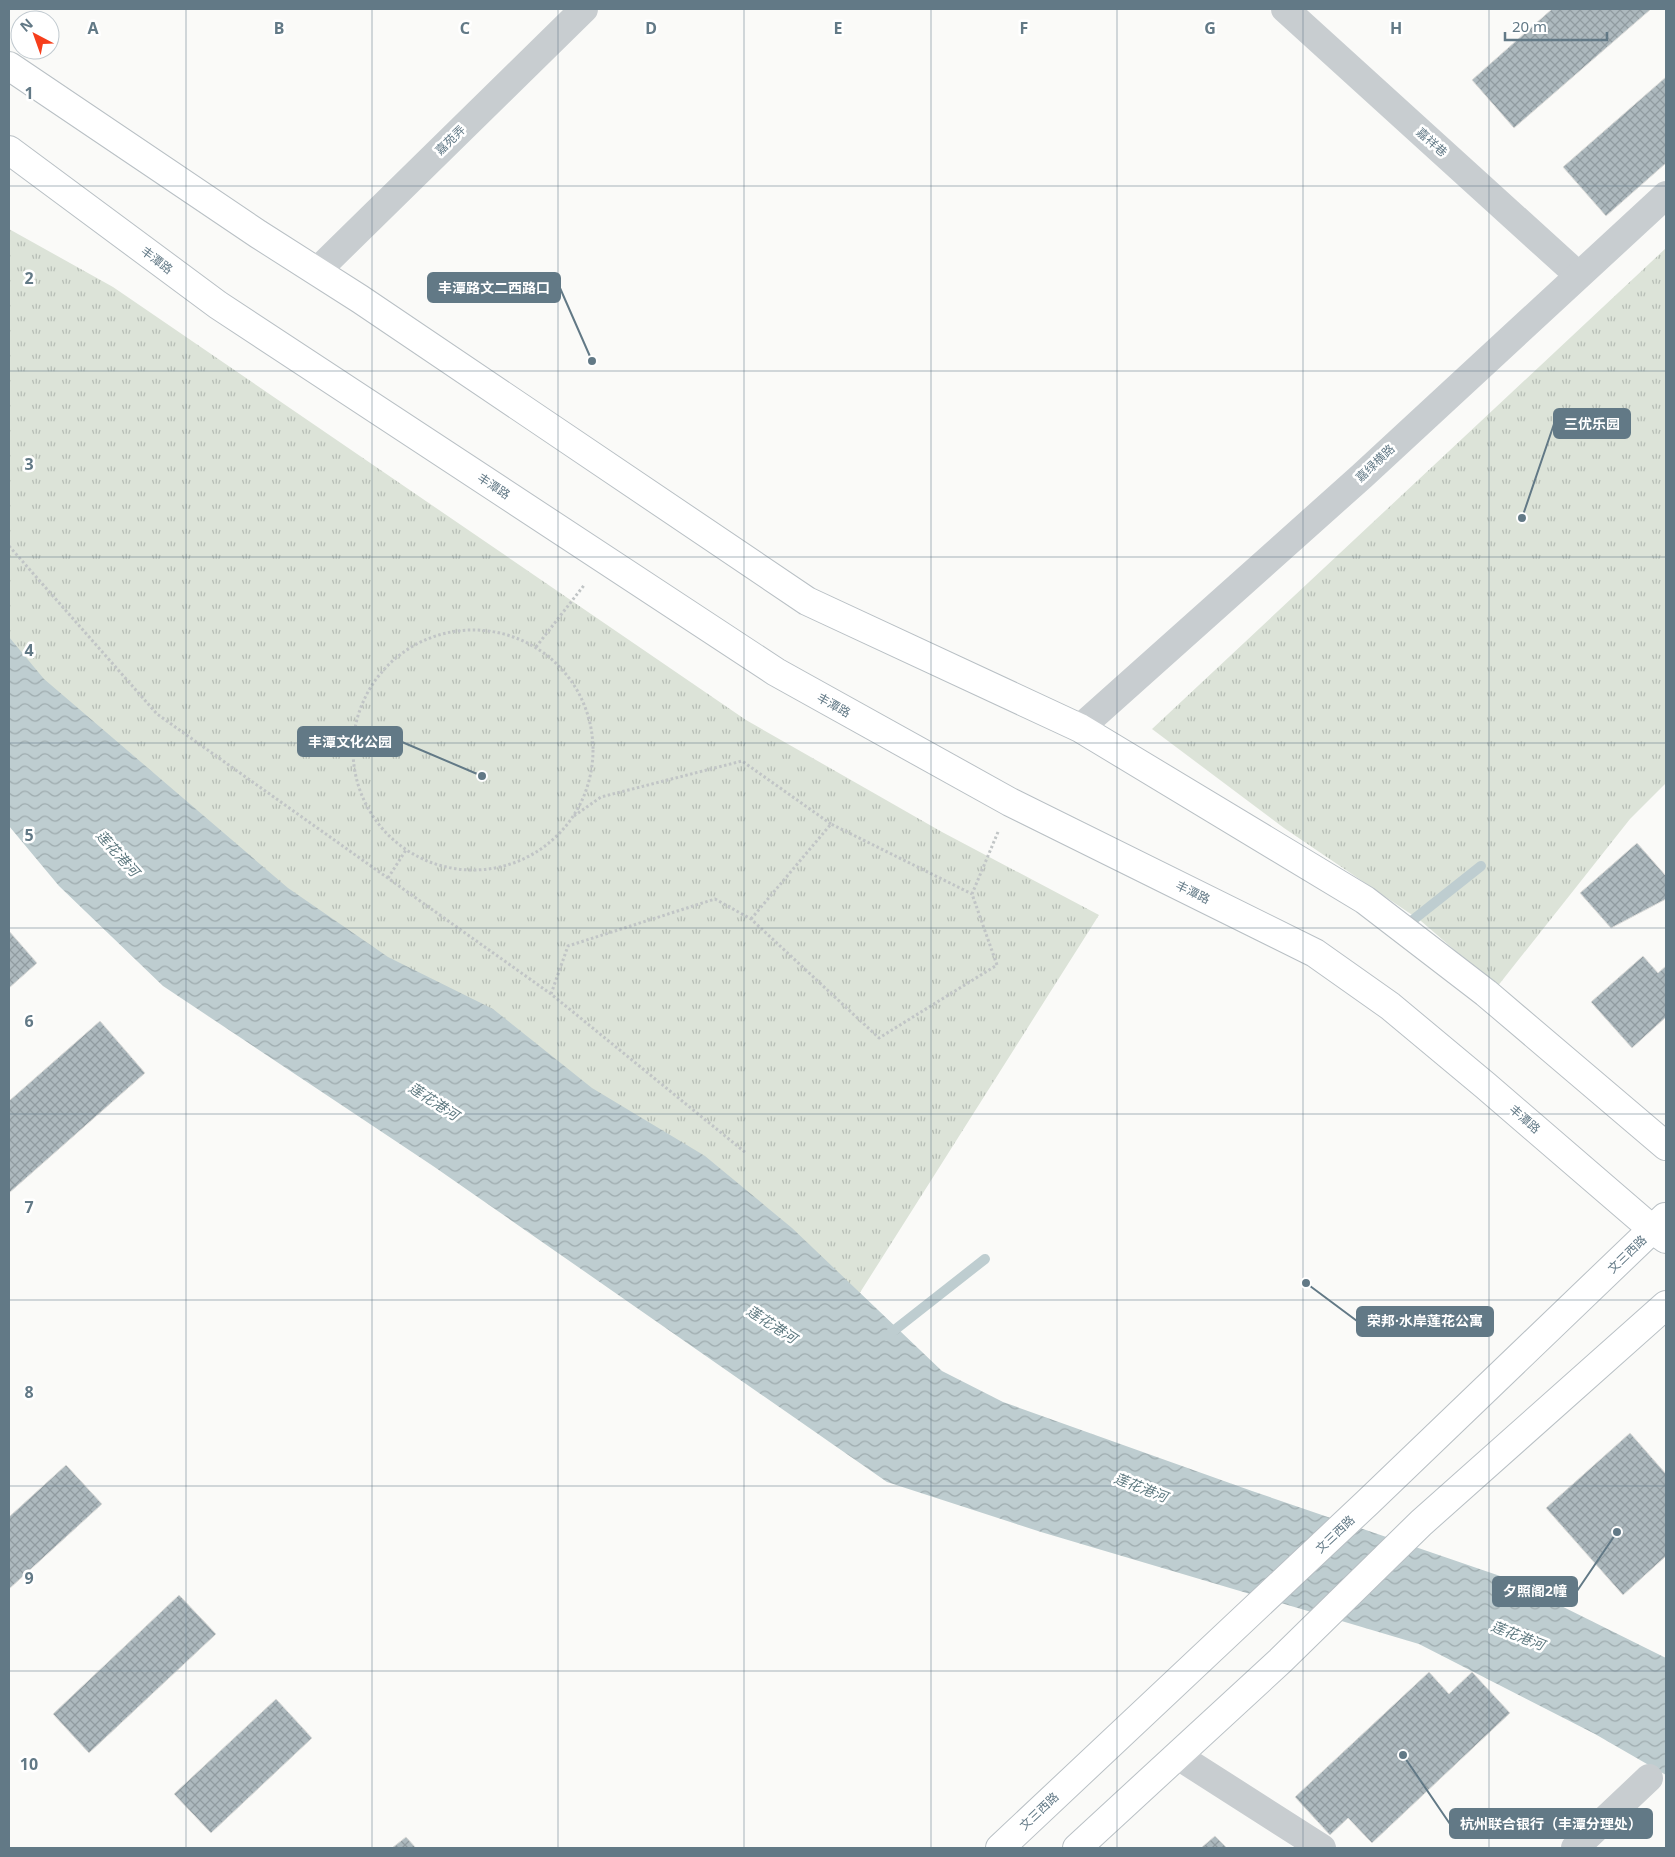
<svg xmlns="http://www.w3.org/2000/svg" width="1675" height="1857" viewBox="0 0 1675 1857" font-family="'Noto Sans','Noto Sans SC',sans-serif">
	<style>
		.park { fill: url(#park-tufts) }
		.water { fill: url(#water-waves) }
		.lines { fill: none; stroke-linecap: round; stroke-linejoin: round }
		.stream { stroke: #becdd0; stroke-width: 10 }
		.building { fill: url(#building-cross-hatch); stroke: #dcdcda }
		.secondary-casing { stroke: #b9c0c5; stroke-width: 30 }
		.path { stroke: #c1c5c6; stroke-width: 3; stroke-dasharray: 2.5 2.5; stroke-linecap: butt }
		.street { stroke: #c8cdd0; stroke-width: 28 }
		.secondary { stroke: #fff; stroke-width: 28 }
		.grid { fill: none; stroke: #627986; stroke-width: 1; stroke-opacity: 0.55 }
		.labels { text-anchor: middle; dominant-baseline: central; stroke-width: 5; stroke-linejoin: round; paint-order: stroke }
		.street-label { font-size: 12px; fill: #627986; stroke: #fff }
		.water-label { font-size: 14px; font-style: italic; fill: #5d787f; stroke: #fff }
		.grid-label { font-size: 16px; text-anchor: middle; font-weight: bold; fill: #627986; stroke: #fff; stroke-width: 5; stroke-linejoin: round; paint-order: stroke }
		.leader { fill: none; stroke: #627986; stroke-width: 2 }
		.callout-dot { fill: #627986; stroke: #fff; stroke-width: 2 }
		.callout { fill: #627986; stroke: #627986; stroke-width: 2 }
		.callout-label { font-size: 14px; text-anchor: middle; font-weight: bold; fill: #fff }
	</style>
	<defs>
		<pattern id="park-tufts" width="24" height="20" patternUnits="userSpaceOnUse" patternTransform="scale(1.25)"><rect width="24" height="20" fill="#dce3d8"/><path d="M3 7l-1-3M5 7V3M7 7l1-3M15 17l-1-3M17 17v-4M19 17l1-3" fill="none" stroke="#b6bdb5"/></pattern>
		<pattern id="water-waves" width="16" height="10" patternUnits="userSpaceOnUse" patternTransform="scale(1.25)"><rect width="16" height="10" fill="#becdd0"/><path d="M0 5q4-4 8 0t8 0" fill="none" stroke="#9eabae"/></pattern>
		<pattern id="building-cross-hatch" width="8" height="8" patternUnits="userSpaceOnUse" patternTransform="scale(1.25)"><rect width="8" height="8" fill="#adb9be"/><path d="M0 0l8 8M0 8l8-8" fill="none" stroke="#909ba0"/></pattern>
	</defs>
	<rect width="100%" height="100%" fill="#fafaf8"/>
	<g class="park">
		<polygon points="9,229 113,287 746,720 942,832 1099,915 849,1310 227,883 9,664"/>
		<polygon points="1666,248 1666,783 1630,819 1497,987 1421,921 1284,828 1152,729"/>
	</g>
	<polygon class="water" points="9,637 44,679 288,888 388,957 493,1009 592,1088 705,1156 792,1228 942,1371 1003,1402 1252,1491 1503,1577 1666,1658 1666,1775 1595,1734 1419,1644 1041,1532 887,1482 433,1166 163,986 59,886 9,826"/>
	<g class="lines">
		<g class="stream">
			<polyline points="1404,927 1481,866"/>
			<polyline points="887,1336 985,1259"/>
		</g>
	</g>
	<g class="building">
		<polygon points="1552,9 1651,9 1514,128 1472,80"/>
		<polygon points="1666,77 1666,163 1606,216 1563,167"/>
		<polygon points="1637,843 1666,876 1666,899 1611,928 1580,893"/>
		<polygon points="9,931 37,963 9,988"/>
		<polygon points="1643,956 1658,973 1666,966 1666,1017 1632,1048 1591,1002"/>
		<polygon points="100,1021 145,1073 9,1193 9,1101"/>
		<polygon points="1630,1433 1666,1474 1666,1556 1623,1595 1546,1508"/>
		<polygon points="66,1465 102,1504 9,1589 9,1517"/>
		<polygon points="179,1595 216,1634 89,1753 53,1714"/>
		<polygon points="1429,1672 1449,1694 1472,1672 1510,1713 1372,1843 1348,1818 1330,1835 1295,1797"/>
		<polygon points="276,1699 312,1738 211,1833 174,1794"/>
		<polygon points="1215,1836 1227,1848 1201,1848"/>
		<polygon points="406,1837 416,1848 392,1848"/>
	</g>
	<g class="lines">
		<defs>
			<g id="secondary">
				<polyline points="9,66 258,234 360,299 807,601 1080,728 1365,900 1486,993 1666,1146"/>
				<polyline points="9,150 218,305 776,672 1010,802 1315,953 1390,1006 1486,1086 1652,1229 1666,1239"/>
				<polyline points="1000,1848 1368,1502 1665,1217"/>
				<polyline points="1077,1848 1280,1661 1421,1523 1666,1305"/>
			</g>
		</defs>
		<use href="#secondary" class="secondary-casing"/>
		<g class="path">
			<polyline points="9,546 157,714 551,994 746,1153"/>
			<circle cx="473" cy="750" r="120"/>
			<polyline points="536,647 585,584"/>
			<polyline points="574,816 601,797 742,761 831,824"/>
			<polyline points="388,878 406,850"/>
			<polyline points="751,919 831,824 972,894"/>
			<polyline points="551,994 568,946 715,899 751,919 879,1038 997,965 972,894 998,832"/>
		</g>
		<g class="street">
			<polyline points="1285,9 1578,275"/>
			<polyline points="317,271 584,9"/>
			<polyline points="1080,728 1362,476 1666,195"/>
			<polyline points="1178,1756 1322,1848"/>
			<polyline points="1575,1848 1649,1778"/>
		</g>
		<use href="#secondary" class="secondary"/>
	</g>
	<path class="grid" d="M186,9V1848M372,9V1848M558,9V1848M744,9V1848M931,9V1848M1117,9V1848M1303,9V1848M1489,9V1848M9,186H1666M9,371H1666M9,557H1666M9,743H1666M9,928H1666M9,1114H1666M9,1300H1666M9,1486H1666M9,1671H1666"/>
	<g class="labels">
		<g class="street-label">
			<text transform="translate(450 140) rotate(-44)">嘉苑弄</text>
			<text transform="translate(1432 142) rotate(42)">嘉祥巷</text>
			<text transform="translate(157 260) rotate(37)">丰潭路</text>
			<text transform="translate(1375 463) rotate(-43)">嘉绿横路</text>
			<text transform="translate(494 486) rotate(33)">丰潭路</text>
			<text transform="translate(834 705) rotate(29)">丰潭路</text>
			<text transform="translate(1193 892) rotate(26)">丰潭路</text>
			<text transform="translate(1525 1119) rotate(41)">丰潭路</text>
			<text transform="translate(1627 1254) rotate(-44)">文三西路</text>
			<text transform="translate(1335 1534) rotate(-43)">文三西路</text>
			<text transform="translate(1039 1811) rotate(-43)">文三西路</text>
		</g>
		<g class="water-label">
			<text transform="translate(118 853) rotate(48)">莲花港河</text>
			<text transform="translate(434 1101) rotate(33)">莲花港河</text>
			<text transform="translate(772 1324) rotate(33)">莲花港河</text>
			<text transform="translate(1141 1487) rotate(21)">莲花港河</text>
			<text transform="translate(1518 1635) rotate(21)">莲花港河</text>
		</g>
	</g>
	<g class="grid-label">
		<text x="93" y="34">A</text>
		<text x="279" y="34">B</text>
		<text x="465" y="34">C</text>
		<text x="651" y="34">D</text>
		<text x="838" y="34">E</text>
		<text x="1024" y="34">F</text>
		<text x="1210" y="34">G</text>
		<text x="1396" y="34">H</text>
		<text x="29" y="99">1</text>
		<text x="29" y="284">2</text>
		<text x="29" y="470">3</text>
		<text x="29" y="656">4</text>
		<text x="29" y="841">5</text>
		<text x="29" y="1027">6</text>
		<text x="29" y="1213">7</text>
		<text x="29" y="1398">8</text>
		<text x="29" y="1584">9</text>
		<text x="29" y="1770">10</text>
	</g>
	<path class="leader" d="M592 361L560 288M1522 518L1554 424M482 776L402 742M1306 1283L1357 1321M1617 1532L1577 1591M1403 1755L1450 1824"/>
	<g class="callout-dot">
		<circle cx="592" cy="361" r="5"/>
		<circle cx="1522" cy="518" r="5"/>
		<circle cx="482" cy="776" r="5"/>
		<circle cx="1306" cy="1283" r="5"/>
		<circle cx="1617" cy="1532" r="5"/>
		<circle cx="1403" cy="1755" r="5"/>
	</g>
	<g class="callout">
		<rect x="428" y="273" width="132" height="29" rx="5"/>
		<rect x="1554" y="409" width="76" height="29" rx="5"/>
		<rect x="298" y="727" width="104" height="29" rx="5"/>
		<rect x="1357" y="1307" width="136" height="29" rx="5"/>
		<rect x="1493" y="1577" width="84" height="29" rx="5"/>
		<rect x="1450" y="1809" width="202" height="29" rx="5"/>
	</g>
	<g class="callout-label">
		<text x="494" y="293">丰潭路文二西路口</text>
		<text x="1592" y="429">三优乐园</text>
		<text x="350" y="747">丰潭文化公园</text>
		<text x="1425" y="1326">荣邦·水岸莲花公寓</text>
		<text x="1535" y="1596">夕照阁2幢</text>
		<text x="1551" y="1829">杭州联合银行（丰潭分理处）</text>
	</g>
	<rect width="1675" height="1857" fill="none" stroke="#627986" stroke-width="20"/>
	<g transform="translate(35 35) rotate(319)"><circle r="24" fill="#ffffff" stroke="#c0c9cf"/>
	<path d="M0-4L9 19L0 12L-9 19Z" fill="#f63e1c"/>
	<text y="-8" font-size="14" font-weight="bold" text-anchor="middle" fill="#627986">N</text>
	</g>
	<path d="M1505 32v8h102v-8" fill="none" stroke="#627986" stroke-width="2.5"/>
	<text x="1512" y="32" font-size="15" fill="#627986" stroke="#ffffff" stroke-width="4" paint-order="stroke">20 m</text>
</svg>
